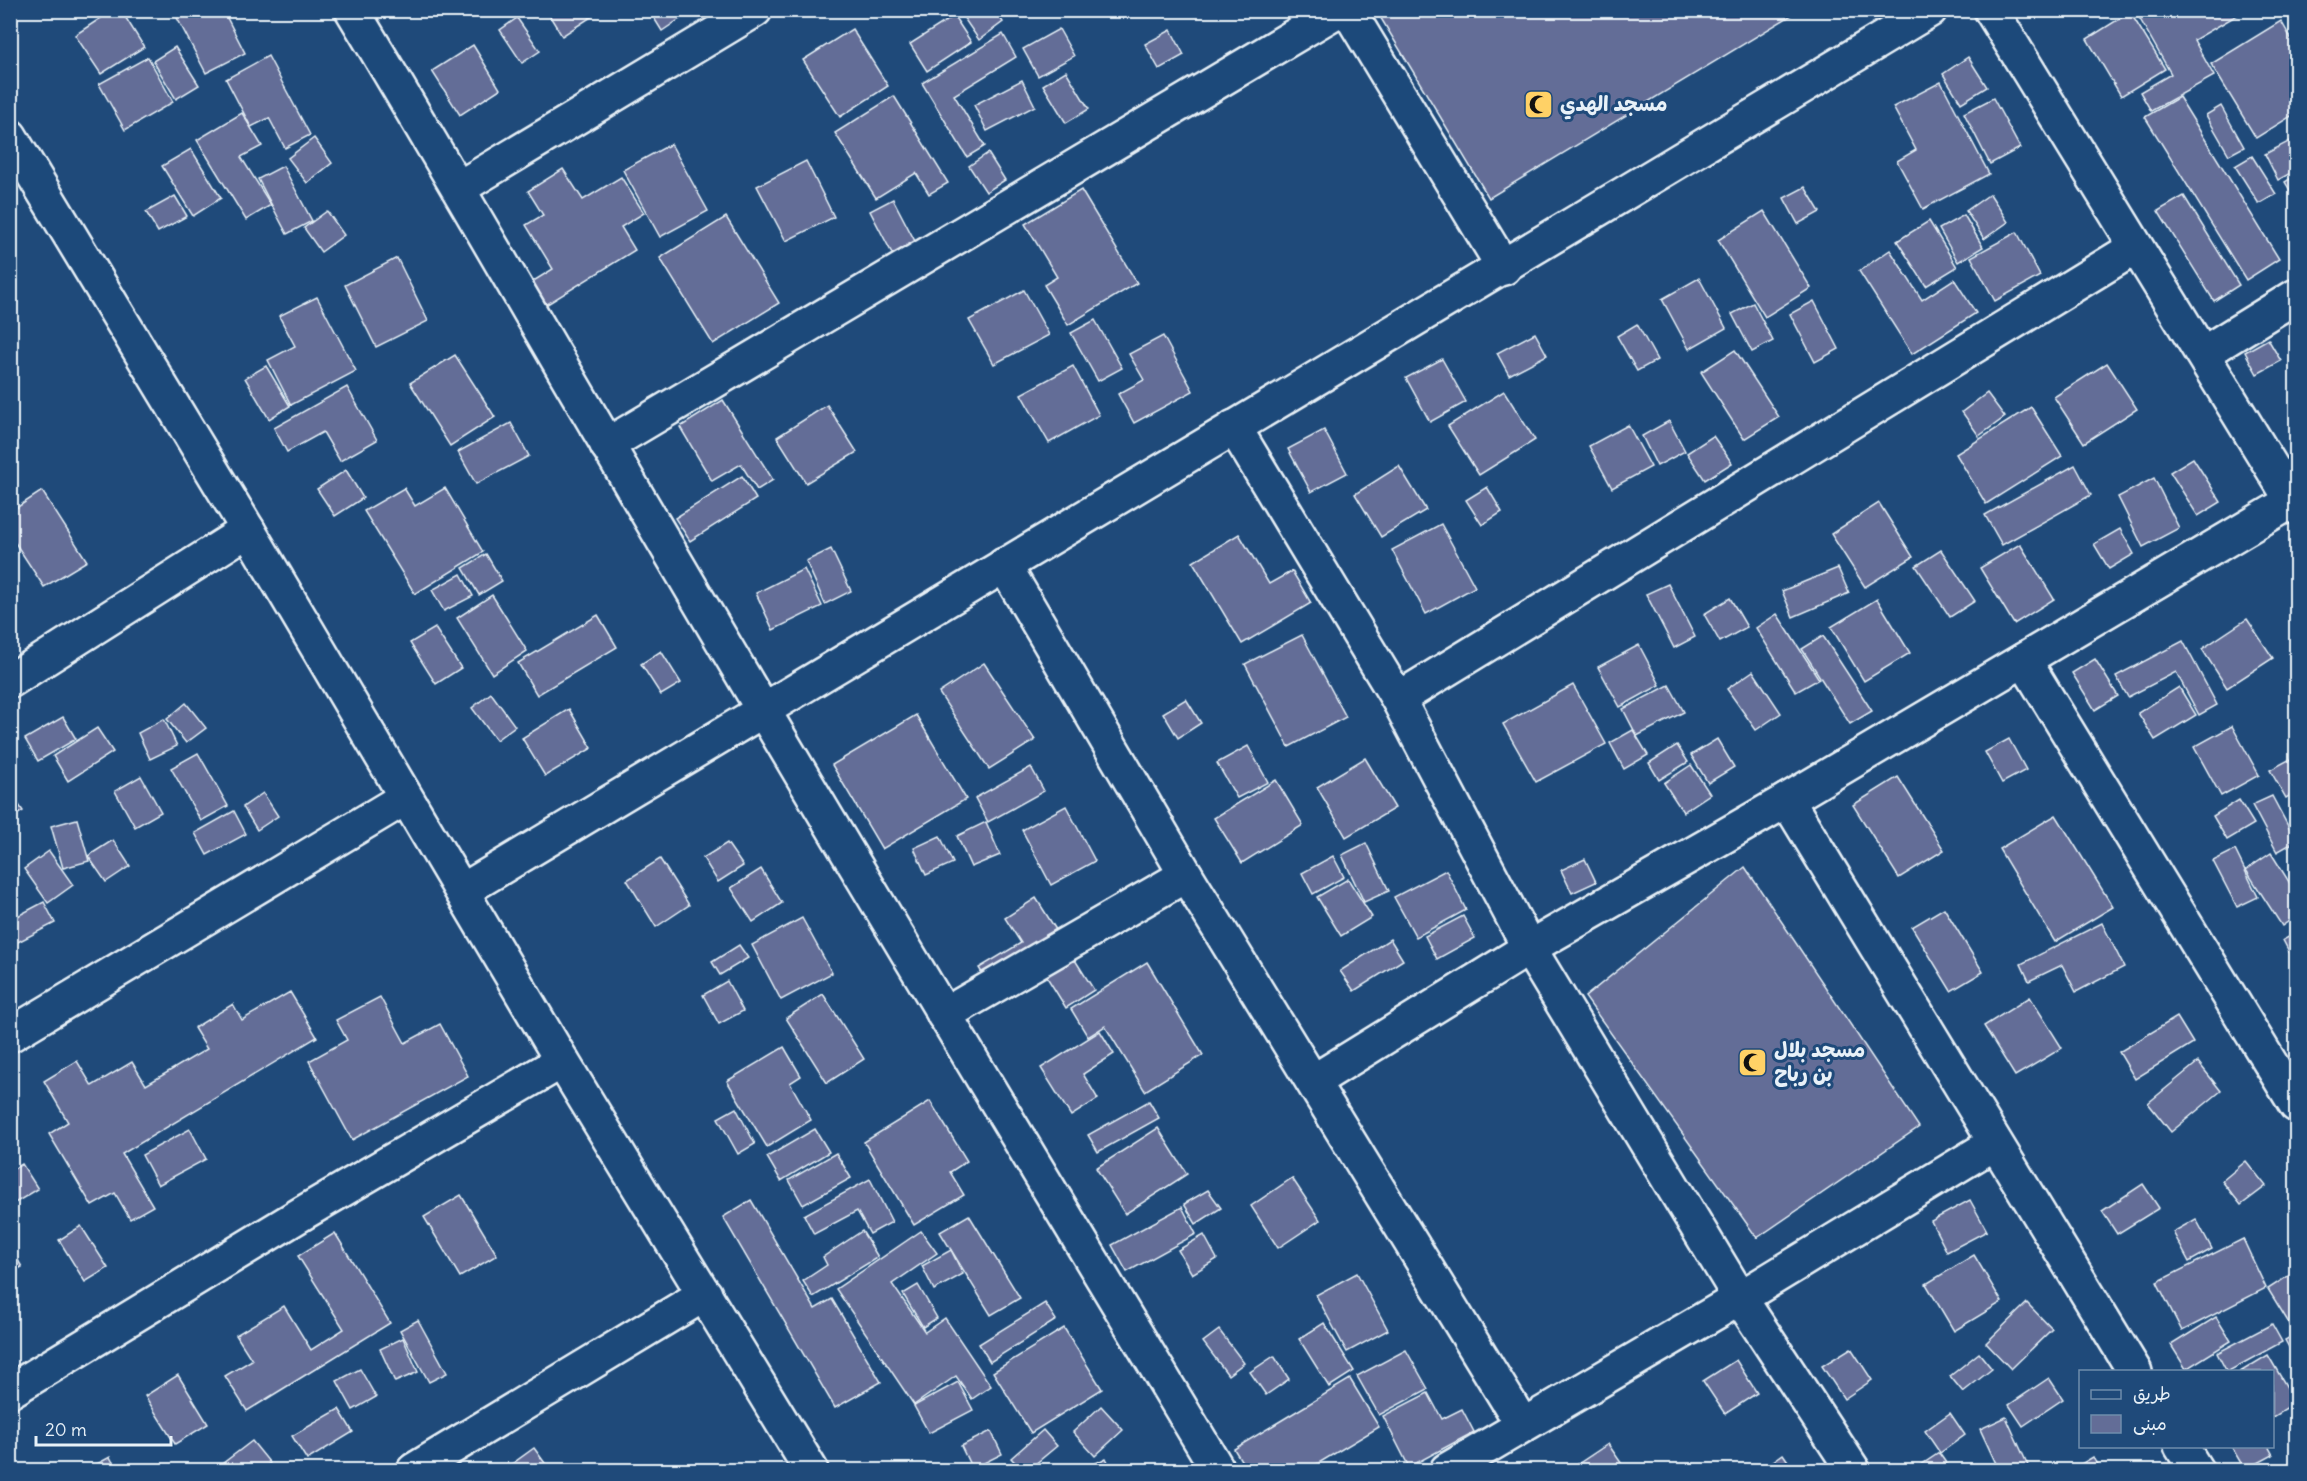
<svg xmlns="http://www.w3.org/2000/svg" width="2307" height="1481" font-family="Delius,'Playpen Sans Arabic',sans-serif">
<style>
.building{fill:#636d97;stroke:#e8f1f8;stroke-width:1.5}
.lines{fill:none;stroke-linecap:round;stroke-linejoin:round}
.minor-casing{stroke:#e8f1f8;stroke-width:38}
.minor{stroke:#1f4a7a;stroke-width:33}
.labels{text-anchor:middle;stroke-width:6;stroke-linejoin:round;paint-order:stroke}
.poi-label{font-size:21px;font-weight:bold;fill:#e8f1f8;stroke:#1f4a7a;text-anchor:start}
</style>
<rect width="100%" height="100%" fill="#1f4a7a"/>
<filter id="ink" filterUnits="userSpaceOnUse"><feTurbulence type="fractalNoise" baseFrequency=".0167" numOctaves="2"/><feDisplacementMap in="SourceGraphic" scale="12" xChannelSelector="R" yChannelSelector="G"/><feConvolveMatrix kernelMatrix="1 2 1 2 8 2 1 2 1" color-interpolation-filters="sRGB"/></filter>
<g filter="url(#ink)">
<g class="building">
<polygon points="113,10 121,10 144,47 101,74 75,35"/>
<polygon points="177,10 223,10 245,53 206,73 174,12"/>
<polygon points="546,10 602,10 562,36"/>
<polygon points="649,10 693,10 662,31"/>
<polygon points="995,10 1003,22 979,40 959,11"/>
<polygon points="1376,10 1800,10 1489,198"/>
<polygon points="2138,10 2246,10 2194,40 2214,76 2151,111 2140,92 2171,74 2136,12"/>
<polygon points="2130,12 2165,69 2121,96 2087,39"/>
<polygon points="954,16 971,42 927,71 910,44"/>
<polygon points="517,18 540,51 522,63 500,30"/>
<polygon points="2281,21 2296,47 2296,113 2256,138 2211,64"/>
<polygon points="852,29 888,86 840,117 803,60"/>
<polygon points="1059,29 1074,56 1038,76 1023,49"/>
<polygon points="1171,30 1184,55 1159,69 1145,44"/>
<polygon points="1003,34 1016,57 954,95 985,146 967,157 922,83"/>
<polygon points="473,45 500,89 460,115 432,71"/>
<polygon points="175,47 199,85 176,99 153,61"/>
<polygon points="268,56 310,135 285,148 269,118 251,127 226,79"/>
<polygon points="148,57 173,102 125,130 99,84"/>
<polygon points="1968,57 1987,87 1961,103 1943,74"/>
<polygon points="1066,71 1089,109 1066,123 1043,85"/>
<polygon points="1022,80 1035,106 987,131 974,105"/>
<polygon points="1941,82 1989,174 1923,209 1897,161 1916,150 1893,107"/>
<polygon points="894,96 948,183 929,194 916,173 876,198 835,133"/>
<polygon points="2179,97 2279,259 2246,280 2145,117"/>
<polygon points="1993,98 2020,148 1990,164 1964,113"/>
<polygon points="2221,106 2244,147 2229,155 2206,115"/>
<polygon points="242,113 262,146 241,157 271,205 246,220 197,140"/>
<polygon points="314,138 332,163 307,183 288,158"/>
<polygon points="2296,138 2296,170 2278,180 2265,154"/>
<polygon points="671,144 708,211 660,237 623,170"/>
<polygon points="191,149 221,198 193,216 162,166"/>
<polygon points="988,153 1005,180 986,192 969,166"/>
<polygon points="2252,156 2276,194 2259,204 2235,166"/>
<polygon points="806,161 834,217 786,241 757,186"/>
<polygon points="283,166 312,221 287,234 258,179"/>
<polygon points="563,169 583,200 621,177 644,213 621,227 635,250 541,308 527,285 553,269 526,225 543,215 528,191"/>
<polygon points="2296,175 2296,200 2285,182"/>
<polygon points="1805,187 1820,212 1798,224 1784,198"/>
<polygon points="1081,190 1137,283 1068,325 1044,285 1057,277 1025,224"/>
<polygon points="1990,194 2008,222 1984,239 1966,211"/>
<polygon points="175,196 187,216 158,232 146,212"/>
<polygon points="2184,196 2239,285 2214,301 2158,211"/>
<polygon points="893,199 918,247 895,259 870,211"/>
<polygon points="327,211 344,235 321,252 304,228"/>
<polygon points="1764,211 1811,288 1765,317 1718,240"/>
<polygon points="1964,215 1983,247 1958,262 1939,229"/>
<polygon points="726,217 779,303 713,344 660,258"/>
<polygon points="1929,221 1957,267 1926,286 1897,241"/>
<polygon points="2017,232 2040,276 1995,301 1971,257"/>
<polygon points="1890,250 1922,300 1954,279 1976,313 1912,354 1859,271"/>
<polygon points="397,258 428,321 376,347 345,285"/>
<polygon points="1699,278 1726,328 1689,349 1662,299"/>
<polygon points="1024,290 1049,335 994,364 969,320"/>
<polygon points="317,297 356,371 291,405 268,360 295,346 279,316"/>
<polygon points="1814,301 1839,349 1815,362 1790,314"/>
<polygon points="1753,303 1773,341 1752,352 1732,314"/>
<polygon points="1095,320 1122,368 1098,381 1071,333"/>
<polygon points="1637,324 1657,360 1637,371 1617,336"/>
<polygon points="1535,333 1547,355 1509,375 1497,353"/>
<polygon points="1163,336 1193,391 1134,423 1118,394 1144,380 1129,354"/>
<polygon points="2268,339 2281,361 2257,374 2245,352"/>
<polygon points="1735,350 1779,417 1744,439 1701,372"/>
<polygon points="455,355 495,417 450,446 410,383"/>
<polygon points="1442,359 1466,402 1430,422 1406,378"/>
<polygon points="2107,363 2137,409 2084,443 2054,397"/>
<polygon points="266,366 290,406 269,419 245,378"/>
<polygon points="1073,366 1099,415 1049,443 1021,394"/>
<polygon points="347,387 377,440 340,461 323,432 287,452 274,428"/>
<polygon points="1504,391 1535,440 1479,475 1448,426"/>
<polygon points="1987,393 2005,417 1979,436 1962,412"/>
<polygon points="723,400 773,480 757,490 741,464 712,481 680,427"/>
<polygon points="827,405 857,452 806,483 777,437"/>
<polygon points="2031,407 2062,456 1986,504 1956,454"/>
<polygon points="1669,421 1685,451 1657,466 1642,436"/>
<polygon points="511,423 529,456 476,484 458,452"/>
<polygon points="1628,425 1651,467 1612,488 1589,446"/>
<polygon points="1324,430 1347,473 1311,492 1288,449"/>
<polygon points="1713,436 1732,463 1705,480 1687,453"/>
<polygon points="2193,458 2221,502 2198,516 2170,472"/>
<polygon points="2075,465 2091,495 2002,545 1985,515"/>
<polygon points="1399,466 1426,510 1381,537 1355,494"/>
<polygon points="346,470 363,498 335,516 317,489"/>
<polygon points="742,476 756,499 690,541 675,518"/>
<polygon points="2154,478 2179,528 2143,547 2118,497"/>
<polygon points="1487,487 1502,512 1482,525 1466,500"/>
<polygon points="404,488 415,506 445,488 483,552 415,594 364,511"/>
<polygon points="42,491 87,561 44,587 10,535 10,512"/>
<polygon points="1879,503 1913,557 1865,587 1831,534"/>
<polygon points="1441,524 1475,587 1426,614 1392,550"/>
<polygon points="2120,529 2134,554 2109,569 2094,544"/>
<polygon points="1239,534 1269,584 1292,571 1311,603 1242,644 1193,562"/>
<polygon points="2020,544 2054,599 2014,624 1980,568"/>
<polygon points="831,549 851,591 825,604 806,561"/>
<polygon points="1941,550 1975,601 1950,617 1916,566"/>
<polygon points="486,554 502,581 479,595 463,568"/>
<polygon points="1838,568 1849,593 1793,617 1782,591"/>
<polygon points="804,569 822,606 773,630 756,593"/>
<polygon points="461,574 473,596 444,611 432,590"/>
<polygon points="1668,584 1695,637 1674,648 1646,594"/>
<polygon points="492,595 527,651 492,674 457,618"/>
<polygon points="1730,598 1747,627 1720,642 1704,614"/>
<polygon points="1877,599 1910,653 1864,681 1831,627"/>
<polygon points="1777,614 1819,679 1796,692 1756,628"/>
<polygon points="598,615 617,647 537,695 518,663"/>
<polygon points="2247,619 2273,658 2227,688 2202,649"/>
<polygon points="435,628 461,668 436,684 410,643"/>
<polygon points="1302,635 1346,717 1289,747 1245,664"/>
<polygon points="1823,636 1872,711 1850,724 1802,649"/>
<polygon points="2183,641 2217,705 2199,715 2176,672 2128,697 2116,676"/>
<polygon points="1639,645 1660,685 1620,707 1598,667"/>
<polygon points="661,651 681,683 661,695 641,664"/>
<polygon points="2095,659 2118,696 2095,710 2072,673"/>
<polygon points="984,663 1035,740 989,769 939,693"/>
<polygon points="1753,671 1781,713 1756,730 1727,689"/>
<polygon points="1573,685 1606,744 1536,782 1503,724"/>
<polygon points="1669,685 1684,712 1637,736 1623,709"/>
<polygon points="2179,687 2196,715 2155,740 2138,713"/>
<polygon points="491,693 515,726 496,740 472,708"/>
<polygon points="1186,699 1201,723 1178,738 1163,713"/>
<polygon points="186,703 206,728 186,743 167,719"/>
<polygon points="569,709 592,748 545,776 522,738"/>
<polygon points="916,715 966,799 882,849 832,765"/>
<polygon points="63,717 76,739 38,761 25,739"/>
<polygon points="164,719 177,746 150,759 138,733"/>
<polygon points="2232,726 2259,775 2221,796 2194,747"/>
<polygon points="97,728 113,752 68,781 53,756"/>
<polygon points="1633,730 1648,755 1624,769 1610,743"/>
<polygon points="1717,739 1734,767 1708,783 1691,755"/>
<polygon points="2009,739 2026,770 2002,783 1985,752"/>
<polygon points="1677,745 1688,762 1659,780 1649,763"/>
<polygon points="1248,746 1268,782 1237,798 1217,763"/>
<polygon points="198,753 228,806 201,821 171,768"/>
<polygon points="2296,756 2296,792 2286,798 2270,770"/>
<polygon points="1365,758 1395,808 1346,837 1317,787"/>
<polygon points="1691,765 1710,794 1683,812 1664,783"/>
<polygon points="1031,767 1044,791 988,822 975,798"/>
<polygon points="141,776 161,812 135,827 115,791"/>
<polygon points="1898,777 1944,850 1899,878 1853,805"/>
<polygon points="1276,780 1303,825 1242,863 1214,818"/>
<polygon points="10,792 23,811 10,819"/>
<polygon points="263,793 278,816 257,830 243,807"/>
<polygon points="2272,796 2296,841 2277,852 2252,805"/>
<polygon points="2239,800 2254,824 2227,840 2213,816"/>
<polygon points="1066,806 1095,861 1051,885 1022,830"/>
<polygon points="234,811 246,834 207,855 195,833"/>
<polygon points="2056,815 2113,907 2055,942 1999,849"/>
<polygon points="77,819 89,861 63,868 51,826"/>
<polygon points="986,822 1000,855 971,867 957,836"/>
<polygon points="940,836 953,863 926,875 914,848"/>
<polygon points="113,840 130,866 106,882 88,856"/>
<polygon points="727,843 743,866 718,882 703,858"/>
<polygon points="1366,843 1389,891 1364,902 1342,855"/>
<polygon points="2235,850 2258,897 2237,907 2213,861"/>
<polygon points="49,851 73,885 48,903 24,869"/>
<polygon points="2271,853 2296,893 2296,916 2282,926 2246,870"/>
<polygon points="1333,856 1344,877 1313,894 1302,873"/>
<polygon points="660,859 689,905 656,927 627,880"/>
<polygon points="1585,859 1596,882 1572,893 1561,870"/>
<polygon points="1745,867 1919,1127 1757,1238 1585,997"/>
<polygon points="761,869 782,903 753,922 731,888"/>
<polygon points="1446,870 1466,910 1416,937 1394,897"/>
<polygon points="1348,879 1372,917 1341,936 1317,897"/>
<polygon points="1036,898 1094,990 1066,1008 1037,961 992,989 979,968 1021,943 1005,918"/>
<polygon points="44,902 55,923 10,946 10,920"/>
<polygon points="1944,908 1983,972 1951,991 1912,927"/>
<polygon points="1463,916 1475,938 1437,959 1425,936"/>
<polygon points="802,918 832,973 781,1000 752,945"/>
<polygon points="2102,923 2124,967 2076,992 2062,965 2029,981 2021,964"/>
<polygon points="2296,933 2296,965 2283,940"/>
<polygon points="1390,939 1403,960 1354,991 1340,971"/>
<polygon points="739,945 748,958 720,975 712,962"/>
<polygon points="1147,962 1203,1055 1145,1091 1105,1026 1088,1037 1071,1009"/>
<polygon points="727,981 743,1011 719,1024 703,995"/>
<polygon points="290,992 317,1037 122,1154 153,1206 130,1219 115,1193 92,1206 49,1134 68,1122 44,1081 77,1061 92,1086 132,1062 146,1085 207,1049 194,1028 233,1004 242,1020"/>
<polygon points="823,994 864,1059 827,1083 786,1018"/>
<polygon points="380,997 405,1043 440,1024 468,1076 352,1140 309,1061 347,1040 336,1020"/>
<polygon points="2030,997 2062,1048 2015,1076 1984,1026"/>
<polygon points="2177,1017 2193,1043 2135,1079 2119,1052"/>
<polygon points="1100,1031 1114,1054 1083,1074 1098,1099 1071,1116 1041,1068"/>
<polygon points="784,1047 801,1076 790,1083 811,1120 767,1147 727,1081"/>
<polygon points="2198,1062 2221,1091 2171,1132 2148,1103"/>
<polygon points="930,1101 967,1161 950,1172 964,1195 914,1225 864,1142"/>
<polygon points="1149,1101 1159,1118 1098,1152 1088,1135"/>
<polygon points="736,1108 755,1144 738,1154 718,1118"/>
<polygon points="1158,1128 1187,1174 1125,1214 1096,1168"/>
<polygon points="190,1129 206,1159 158,1185 142,1155"/>
<polygon points="815,1129 829,1152 781,1181 767,1157"/>
<polygon points="836,1153 851,1178 803,1205 789,1180"/>
<polygon points="2246,1161 2266,1186 2241,1205 2222,1181"/>
<polygon points="22,1164 38,1189 10,1206 10,1171"/>
<polygon points="1292,1178 1320,1220 1278,1248 1251,1206"/>
<polygon points="870,1179 892,1222 870,1234 857,1211 814,1234 804,1215"/>
<polygon points="2143,1184 2159,1208 2117,1234 2102,1211"/>
<polygon points="1208,1190 1221,1208 1196,1224 1184,1204"/>
<polygon points="461,1195 497,1255 460,1277 424,1217"/>
<polygon points="751,1200 815,1309 832,1299 881,1382 835,1408 723,1217"/>
<polygon points="1970,1200 1987,1231 1947,1252 1931,1221"/>
<polygon points="1182,1207 1196,1234 1127,1272 1112,1245"/>
<polygon points="969,1215 1020,1298 991,1315 940,1232"/>
<polygon points="2196,1219 2212,1249 2189,1262 2173,1232"/>
<polygon points="81,1226 108,1268 85,1282 59,1240"/>
<polygon points="862,1231 878,1257 813,1297 803,1281 827,1265 823,1257"/>
<polygon points="921,1231 937,1253 892,1284 925,1332 945,1318 991,1386 972,1399 956,1376 914,1405 836,1289"/>
<polygon points="335,1233 390,1323 247,1411 225,1376 252,1360 236,1335 284,1306 311,1350 344,1329 298,1256"/>
<polygon points="1204,1235 1217,1259 1192,1274 1178,1250"/>
<polygon points="2243,1239 2266,1288 2182,1331 2157,1282"/>
<polygon points="10,1247 22,1267 10,1273"/>
<polygon points="951,1250 963,1274 934,1290 922,1266"/>
<polygon points="1974,1255 2002,1302 1954,1331 1926,1284"/>
<polygon points="2296,1271 2296,1326 2292,1328 2268,1289"/>
<polygon points="1357,1273 1388,1330 1347,1352 1316,1295"/>
<polygon points="918,1285 937,1318 923,1327 903,1294"/>
<polygon points="1045,1303 1056,1320 990,1362 979,1344"/>
<polygon points="2027,1303 2052,1329 2011,1369 1986,1343"/>
<polygon points="2216,1317 2231,1341 2186,1369 2171,1345"/>
<polygon points="418,1320 447,1373 429,1382 400,1330"/>
<polygon points="1324,1323 1354,1371 1329,1387 1299,1339"/>
<polygon points="2272,1324 2282,1342 2227,1372 2217,1353"/>
<polygon points="1064,1328 1102,1389 1031,1433 993,1372"/>
<polygon points="1219,1330 1244,1363 1228,1375 1203,1342"/>
<polygon points="2296,1334 2296,1360 2285,1340"/>
<polygon points="403,1338 418,1372 395,1382 380,1349"/>
<polygon points="1851,1348 1872,1380 1844,1399 1822,1366"/>
<polygon points="1406,1350 1428,1389 1379,1415 1357,1376"/>
<polygon points="1979,1353 1992,1369 1963,1392 1950,1376"/>
<polygon points="2268,1355 2296,1403 2272,1418 2272,1372 2240,1372"/>
<polygon points="1274,1356 1289,1379 1266,1395 1250,1372"/>
<polygon points="1736,1360 1757,1393 1725,1414 1703,1381"/>
<polygon points="360,1369 376,1397 353,1410 337,1381"/>
<polygon points="178,1375 208,1424 175,1444 145,1396"/>
<polygon points="2049,1378 2063,1399 2023,1426 2009,1405"/>
<polygon points="1350,1379 1379,1427 1307,1470 1247,1470 1234,1449"/>
<polygon points="958,1382 973,1410 929,1433 914,1406"/>
<polygon points="1428,1393 1442,1419 1462,1409 1474,1432 1409,1467 1383,1416"/>
<polygon points="1101,1406 1123,1430 1095,1456 1073,1432"/>
<polygon points="339,1409 353,1432 307,1460 292,1436"/>
<polygon points="1950,1413 1965,1435 1940,1453 1925,1431"/>
<polygon points="2006,1417 2030,1470 1999,1470 1980,1429"/>
<polygon points="1043,1430 1057,1446 1028,1470 1022,1470 1011,1458"/>
<polygon points="991,1431 1002,1454 972,1469 961,1446"/>
<polygon points="252,1441 270,1463 260,1470 214,1470"/>
<polygon points="1608,1444 1626,1470 1569,1470"/>
<polygon points="2231,1446 2268,1446 2273,1455 2245,1470"/>
<polygon points="534,1448 550,1470 517,1470 512,1464"/>
<polygon points="1939,1453 1951,1470 1920,1470 1918,1467"/>
<polygon points="1783,1454 1794,1470 1761,1470"/>
<polygon points="110,1457 117,1470 86,1470"/>
<polygon points="2093,1457 2102,1470 2071,1470"/>
<polygon points="1106,1458 1112,1470 1082,1470"/>
</g>
<g class="lines">
<defs>
<g id="minor">
<path d="M352 10C439 154 522 299 607 444 807 788 1013 1129 1218 1470"/>
<polyline points="1348,10 1504,268"/>
<polyline points="1991,10 2296,507"/>
<polyline points="10,136 248,530 562,1061 811,1470"/>
<polyline points="459,188 755,10"/>
<polyline points="2204,353 2296,296"/>
<polyline points="1234,427 1398,699 1529,948 1740,1298 1853,1470"/>
<polyline points="607,445 1338,10"/>
<polyline points="1004,565 1186,875 1522,1424"/>
<polyline points="2024,660 2296,1105"/>
<polyline points="10,681 248,530"/>
<polyline points="1398,699 2136,247"/>
<polyline points="1787,800 2135,1372"/>
<polyline points="462,891 1930,10"/>
<polyline points="944,1015 1186,875"/>
<polyline points="10,1035 405,798"/>
<polyline points="1314,1081 1529,948 1787,800 2292,501"/>
<polyline points="10,1391 303,1213 562,1061"/>
<polyline points="2181,1446 2196,1470"/>
<polyline points="414,1470 705,1294"/>
<polyline points="1447,1470 1740,1298 1995,1143"/>
</g>
</defs>
<use href="#minor" class="minor-casing"/>
<use href="#minor" class="minor"/>
</g>
</g>
<defs>
<symbol id="mosque-square" viewBox="-11 -11 22 22"><rect x="-9" y="-9" width="18" height="18" rx="4" fill="#ffd166" stroke="#1f4a7a"/><path d="M3.5-4.9A6 6 0 1 0 3.5 4.9A5 5 0 1 1 3.5-4.9Z" fill="#111"/></symbol>
</defs>
<g fill-rule="evenodd">
<use href="#mosque-square" x="1522" y="88" width="33" height="33"/>
<use href="#mosque-square" x="1736" y="1046" width="33" height="33"/>
</g>
<g class="labels">
<g class="poi-label">
<text x="1560" y="111">مسجد الهدي</text>
<text x="1774" y="1057">مسجد بلال<tspan x="1774" dy="24">بن رباح</tspan></text>
</g>
</g>
<rect width="2307" height="1481" fill="none" stroke="#1f4a7a" stroke-width="36"/>
<rect x="18" y="18" width="2271" height="1445" fill="none" stroke="#e8f1f8" stroke-width="2" filter="url(#ink)"/>
<rect x="2079" y="1370" width="195" height="78" fill="#1f4a7a" stroke="#6f8dac" stroke-width="1.5"/>
<rect x="2091" y="1390" width="30" height="9" fill="#1f4a7a" stroke="#6f8dac" stroke-width="1.5"/>
<text x="2133" y="1400" font-size="18" fill="#e8f1f8">طريق</text>
<rect x="2091" y="1415" width="30" height="18" fill="#636d97" stroke="#6f8dac" stroke-width="1.5"/>
<text x="2133" y="1430" font-size="18" fill="#e8f1f8">مبنى</text>
<path d="M36 1436v9h135v-9" fill="none" stroke="#e8f1f8" stroke-width="3"/>
<text x="45" y="1436" font-size="18" fill="#e8f1f8" stroke="#1f4a7a" stroke-width="4.5" paint-order="stroke">20 m</text>
</svg>
